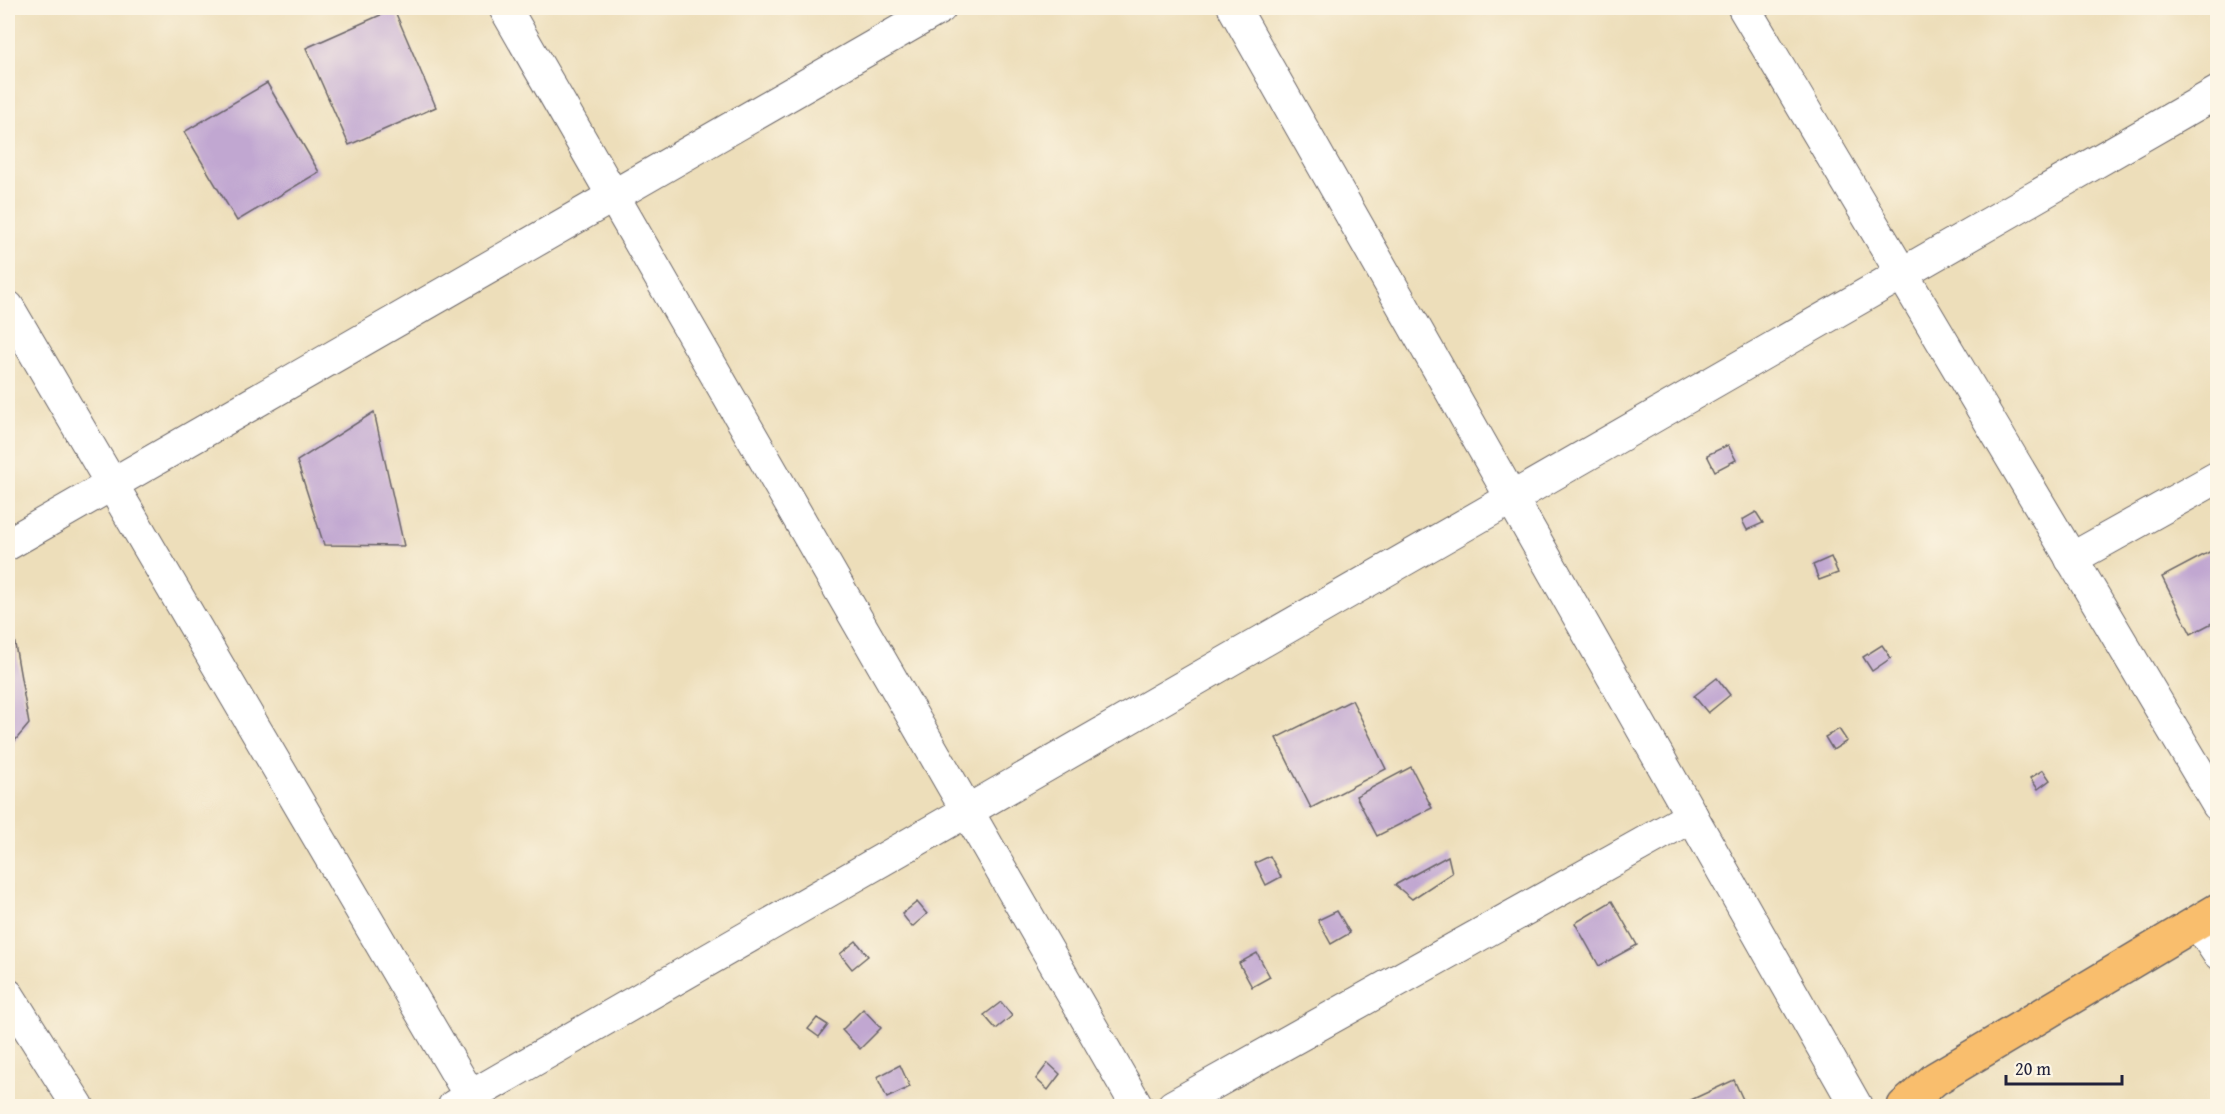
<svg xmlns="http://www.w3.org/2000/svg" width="2225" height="1114" font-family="'Gentium Book Plus',serif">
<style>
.building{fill:#c1a7d1}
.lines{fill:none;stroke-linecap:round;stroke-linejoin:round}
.street-casing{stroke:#696467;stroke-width:34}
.primary-casing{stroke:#696467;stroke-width:36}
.street{stroke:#fff;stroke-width:32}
.primary{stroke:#f9be6d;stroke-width:33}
</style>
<rect width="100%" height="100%" fill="#fcf5e5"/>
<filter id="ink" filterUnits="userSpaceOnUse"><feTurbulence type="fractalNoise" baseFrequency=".0167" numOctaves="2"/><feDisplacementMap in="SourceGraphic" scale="12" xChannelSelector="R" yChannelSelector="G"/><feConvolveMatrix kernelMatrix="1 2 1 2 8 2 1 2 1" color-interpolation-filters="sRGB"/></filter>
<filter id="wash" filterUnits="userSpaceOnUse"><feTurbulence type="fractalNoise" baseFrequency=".008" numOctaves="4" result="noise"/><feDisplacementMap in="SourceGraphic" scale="24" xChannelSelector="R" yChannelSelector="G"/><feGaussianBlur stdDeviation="1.35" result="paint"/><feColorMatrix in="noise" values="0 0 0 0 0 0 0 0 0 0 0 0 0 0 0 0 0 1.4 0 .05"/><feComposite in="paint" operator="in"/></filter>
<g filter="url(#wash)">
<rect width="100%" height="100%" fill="#eddeba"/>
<g id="blocks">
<g class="building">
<polygon points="394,9 436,107 349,145 306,48"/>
<polygon points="267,83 319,172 237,221 184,132"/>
<polygon points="374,412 404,546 324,545 297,461"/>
<polygon points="1728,445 1736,460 1715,471 1707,455"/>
<polygon points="1756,512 1763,523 1747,530 1742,520"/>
<polygon points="2215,549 2218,554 2218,620 2191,634 2162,577"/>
<polygon points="1831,557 1838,573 1819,580 1813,565"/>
<polygon points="13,633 29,724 8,749 8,636"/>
<polygon points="1882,645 1891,658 1872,671 1863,657"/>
<polygon points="1717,678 1730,695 1708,713 1694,696"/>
<polygon points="1352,700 1386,769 1311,808 1276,738"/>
<polygon points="1839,729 1847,741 1833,750 1825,737"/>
<polygon points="1411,767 1432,808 1377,836 1356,796"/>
<polygon points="2043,770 2050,780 2038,789 2030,778"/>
<polygon points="1270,856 1281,877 1266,885 1255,863"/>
<polygon points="1448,856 1452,873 1412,899 1395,885"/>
<polygon points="1612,901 1637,945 1599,966 1575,923"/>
<polygon points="917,902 927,914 912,927 902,914"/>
<polygon points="1337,911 1350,933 1331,944 1318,920"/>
<polygon points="856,941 868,956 852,969 840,954"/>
<polygon points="1257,953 1270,977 1252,987 1239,963"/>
<polygon points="1001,1002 1012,1016 996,1029 984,1015"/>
<polygon points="863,1009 881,1028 860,1049 842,1030"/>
<polygon points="817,1018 828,1025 819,1037 808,1029"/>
<polygon points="1048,1063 1060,1074 1048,1090 1036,1079"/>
<polygon points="900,1065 910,1087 887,1098 877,1077"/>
<polygon points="1734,1080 1746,1106 1678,1106"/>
</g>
</g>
</g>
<g filter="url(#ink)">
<use href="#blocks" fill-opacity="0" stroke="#696467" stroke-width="1.5"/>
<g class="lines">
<defs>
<g id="street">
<polyline points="505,8 1137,1106"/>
<polyline points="1234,8 1856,1106"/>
<polyline points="1744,8 2218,805"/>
<polyline points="8,307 476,1106"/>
<polyline points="8,544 940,8"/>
<polyline points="2071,559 2218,477"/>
<polyline points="2197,922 2218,953"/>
<polyline points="8,995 78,1106"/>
<polyline points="454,1106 2218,92"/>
<polyline points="1173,1106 1692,816"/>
</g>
<polyline id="primary" points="1904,1106 1935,1079 2218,910"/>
</defs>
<use href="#street" class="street-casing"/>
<use href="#primary" class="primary-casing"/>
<use href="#street" class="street"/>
<use href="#primary" class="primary"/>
</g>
</g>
<rect width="2225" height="1114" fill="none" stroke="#fcf5e5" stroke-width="30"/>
<path d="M2006 1075v9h116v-9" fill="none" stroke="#22223b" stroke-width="3"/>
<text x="2015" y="1075" font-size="18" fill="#22223b" stroke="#fcf5e5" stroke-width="4.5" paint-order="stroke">20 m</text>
</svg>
